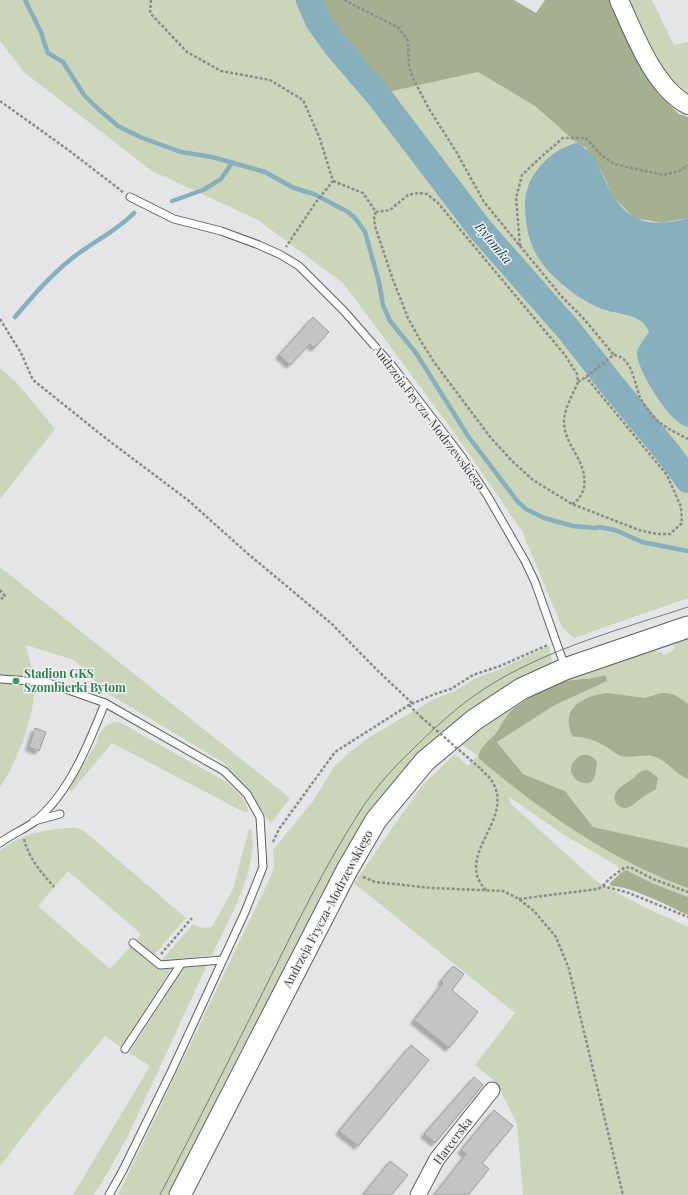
<svg xmlns="http://www.w3.org/2000/svg" width="688" height="1195" font-family="'Playfair Display',serif">
<style>
.green{fill:#cbd5b9}
.forest{fill:#a5b090}
.water{fill:#88afbd}
.lines{fill:none;stroke-linecap:round;stroke-linejoin:round}
.stream{stroke:#88afbd;stroke-width:4.5}
.river{stroke:#88afbd;stroke-width:26}
.building{fill:#c4c4c6;stroke:#9e9ea0;filter:url(#shadow)}
.service-casing{stroke:#5f5f60;stroke-width:9}
.minor-casing{stroke:#5f5f60;stroke-width:17}
.tertiary-casing{stroke:#5f5f60;stroke-width:20}
.secondary-casing{stroke:#5f5f60;stroke-width:23}
.path{stroke:#8c8c8d;stroke-width:2.5;stroke-dasharray:3 2;stroke-linecap:butt}
.service{stroke:#fff;stroke-width:7}
.minor{stroke:#fff;stroke-width:15}
.tertiary{stroke:#fff;stroke-width:18}
.secondary{stroke:#fff;stroke-width:21}
.tram{stroke:#7c7c7c;stroke-width:1}
.path-bridge{stroke:#8c8c8d;stroke-width:2.5;stroke-dasharray:3 2;stroke-linecap:butt}
.leisure-dot{fill:#2e9e5b;stroke:#f2f2f4;stroke-width:1.5}
.labels{text-anchor:middle;stroke-width:3;stroke-linejoin:round;paint-order:stroke}
.street-label{font-size:12px;fill:#3d3d3d;stroke:#f2f2f4}
.leisure-label{font-size:12px;font-weight:bold;fill:#27864d;stroke:#f2f2f4;text-anchor:start}
.water-label{font-size:13px;font-style:italic;fill:#0d4556;stroke:#f2f2f4}
</style>
<defs>
<filter id="shadow"><feDropShadow dx="-3.5" dy="3.5" stdDeviation="1" flood-color="#0004"/></filter>
</defs>
<rect width="100%" height="100%" fill="#e5e5e7"/>
<g class="green">
<polygon points="0,0 319,0 339,31 388,92 478,72 535,106 577,143 567,145 537,169 530,180 526,189 541,261 564,287 585,301 604,310 629,315 639,320 647,326 649,332 646,337 677,421 688,427 688,598 574,638 562,627 522,531 456,435 343,283 258,220 152,171 25,73 0,41"/>
<polygon points="628,0 652,0 674,45 688,42 688,92 671,79 653,56"/>
<polygon points="0,368 16,382 55,429 0,499"/>
<path d="M0 567 290 798 271 823 224 763 107 693 74 660 26 645C27 653 31 661 32 670 33 676 33 684 34 691 34 718 15 766 0 787Z"/>
<polygon points="688,637 688,849 593,827 565,791 523,774 497,741 555,705 607,680 606,675 591,679 561,682 648,650 662,652 663,655 674,650 674,646 676,642"/>
<polygon points="549,646 552,661 550,665 411,766 171,1195 118,1195 271,876 274,865 273,850 314,800 333,768 351,751 370,737 432,700 455,691 474,679 500,669"/>
<path d="M519 704C509 712 504 722 497 731 490 739 480 746 478 756L460 743 500 715Z"/>
<path d="M114 722H119L223 780C233 787 247 798 248 811L246 813 112 743 71 792 69 789 70 787 96 744 101 731 107 725Z"/>
<polygon points="455,754 468,766 476,757 545,811 582,835 624,859 652,874 688,888 688,897 654,884 629,871 618,869 618,867 614,864 564,835 508,796 511,804 596,881 642,906 688,927 688,1195 523,1195 517,1124 497,1083 475,1065 515,1013 354,883 421,787"/>
<path d="M66 828H77L84 831 186 918 153 956 136 940 141 934 68 871 38 906 110 969 131 946 158 970 172 968 121 1047 105 1036 44 1109 0 1166V851C18 835 43 830 66 828Z"/>
<path d="M249 829H251C260 867 228 921 212 955L161 961 193 924 201 928 212 927 233 889Z"/>
<polygon points="207,965 128,1136 101,1184 93,1195 73,1195 150,1066 129,1053 184,968"/>
</g>
<g class="forest">
<polygon points="319,0 514,0 536,13 545,0 611,0 629,40 659,95 679,114 688,117 688,218 662,223 634,218 614,198 601,171 586,148 577,143 535,106 478,72 388,92 339,31"/>
<path d="M606 675 607 681 555 705 497 742 523 774 565 791 593 827 688 848V888C610 860 541 811 478 758 479 748 488 741 495 734 501 727 504 718 511 711 521 701 552 683 567 681 580 679 593 679 606 675Z"/>
<path d="M607 693 645 698 661 693H667L675 695 688 704V779C674 773 670 764 658 758 646 752 633 759 621 756 615 754 611 749 605 746 596 741 584 736 573 737 559 709 582 696 607 693Z"/>
<path d="M581 755C588 754 593 756 597 762 596 767 596 774 594 778 589 793 554 773 581 755Z"/>
<path d="M647 770 652 773 658 778 656 789C652 792 647 794 643 797 633 805 622 816 614 799 615 789 623 785 631 780 637 776 638 771 647 770Z"/>
<path d="M626 870 654 884 688 897V915C668 906 631 886 611 886L610 883 623 871Z"/>
</g>
<path class="water" d="M577 143C597 154 597 165 607 184 625 222 649 229 688 218V427C684 426 680 424 677 421 664 411 637 370 637 353 638 346 645 338 649 332 642 314 621 315 605 310 580 302 545 274 534 250 530 242 527 230 526 221 524 204 524 189 534 174 544 160 560 146 577 143Z"/>
<g class="lines">
<g class="stream">
<polyline points="25,0 41,32 45,45 48,53 63,62 84,95 96,107 118,126 140,137 181,152 212,157 265,172 294,188 314,194 348,212 356,219 365,232 379,282 383,305 390,321 416,353 468,436 518,502 526,509 544,518 573,526 595,528 599,527 615,530 642,542 688,551"/>
<polyline points="172,201 203,190 221,179 232,163"/>
<path d="M15 317C32 297 49 277 70 260 90 243 116 232 134 213"/>
</g>
<polyline class="river" points="309,0 318,21 336,46 378,95 480,229 568,329 612,385 669,454 688,480"/>
</g>
<g class="building">
<polygon points="313,317 329,332 314,348 310,344 290,365 279,355"/>
<polygon points="35,728 46,732 39,751 29,747"/>
<polygon points="453,966 464,974 452,990 478,1012 449,1048 414,1020 443,983 441,981"/>
<polygon points="411,1045 429,1060 358,1146 339,1131"/>
<polygon points="474,1077 483,1085 435,1143 424,1134"/>
<polygon points="494,1110 513,1126 482,1163 489,1169 468,1195 434,1195 466,1154 461,1150"/>
<polygon points="390,1161 408,1175 391,1195 363,1195"/>
</g>
<g class="lines">
<defs>
<g id="service">
<polyline points="130,197 174,219 221,231 259,245 281,255 299,266 344,311 393,367 462,457 487,495 525,561 535,582 565,667"/>
<polyline points="0,679 46,682 105,703 224,771 247,794 260,817 263,867 245,912 172,1070 123,1170 109,1195"/>
<polyline points="34,821 60,814"/>
<path d="M0 843C10 835 23 830 34 822 69 794 89 743 105 703"/>
<polyline points="133,943 160,965 222,960"/>
<polyline points="125,1049 181,964"/>
</g>
<polyline id="minor" points="418,1195 437,1159 492,1090"/>
<path id="tertiary" d="M619 0C634 33 654 88 688 105"/>
<polyline id="secondary" points="180,1195 347,870 376,820 425,761 474,720 521,689 565,669 688,627"/>
</defs>
<use href="#service" class="service-casing"/>
<use href="#minor" class="minor-casing"/>
<use href="#tertiary" class="tertiary-casing"/>
<use href="#secondary" class="secondary-casing"/>
<g class="path">
<polyline points="151,0 150,13 187,52 221,71 270,80 303,100 320,139 333,181 316,202 286,247"/>
<polyline points="344,0 399,28 408,41 409,66 413,78 429,109 457,153 484,202 562,297 584,319 614,355"/>
<polyline points="0,101 67,149 123,192"/>
<path d="M333 181 363 193 376 212 390 210 408 195 418 193 427 194 438 203 565 355 577 374 578 382 586 377 611 357 614 355C633 358 634 383 640 397 643 403 648 410 652 415 662 427 675 432 688 439"/>
<polyline points="376,212 374,216 375,226 393,280 408,318 420,340 434,362 491,438 512,461 533,480 572,504 639,530 657,534 670,534 682,523 681,507 667,475 586,377"/>
<polyline points="520,246 516,198 522,175 542,156 563,138 586,138 600,154 614,164 663,175 679,171 688,165"/>
<polyline points="0,319 21,353 33,380 108,440 189,501 247,553 332,624 376,669 413,704"/>
<path d="M572 504C579 500 582 495 584 487 588 461 565 447 564 423 564 409 573 394 578 382"/>
<polyline points="0,590 5,596 0,600"/>
<polyline points="409,705 421,717"/>
<path d="M481 769C485 774 491 778 493 783 514 821 453 856 486 890"/>
<path d="M24 839C29 859 41 872 54 887"/>
<polyline points="273,842 279,829 335,752 409,705 435,694 451,689 473,675 500,666 548,645"/>
<polyline points="363,877 375,882 432,888 503,891 519,899 534,911 556,937 569,969 623,1195"/>
<polyline points="603,886 609,879 624,868 630,867 653,879 688,892"/>
<polyline points="519,899 598,889 603,886 629,893 688,917"/>
<polyline points="161,954 192,918"/>
</g>
<use href="#service" class="service"/>
<use href="#minor" class="minor"/>
<use href="#tertiary" class="tertiary"/>
<use href="#secondary" class="secondary"/>
<path class="tram" d="M160 1195C197 1124 233 1052 269 980 298 921 327 862 362 808 376 787 393 768 411 751 435 727 459 705 487 687 547 649 621 629 688 607"/>
<polyline class="path-bridge" points="421,717 481,769"/>
</g>
<circle class="leisure-dot" cx="16" cy="681" r="4"/>
<g class="labels">
<g class="street-label">
<text transform="translate(429 418) rotate(53)" y="4">Andrzeja Frycza-Modrzewskiego</text>
<text transform="translate(328 909) rotate(-62)" y="4">Andrzeja Frycza-Modrzewskiego</text>
<text transform="translate(453 1141) rotate(-53)" y="4">Harcerska</text>
</g>
<g class="leisure-label">
<text x="24" y="678">Stadion GKS<tspan x="24" dy="14">Szombierki Bytom</tspan></text>
</g>
<g class="water-label">
<text transform="translate(494 243) rotate(50)" y="5">Bytomka</text>
</g>
</g>
</svg>
